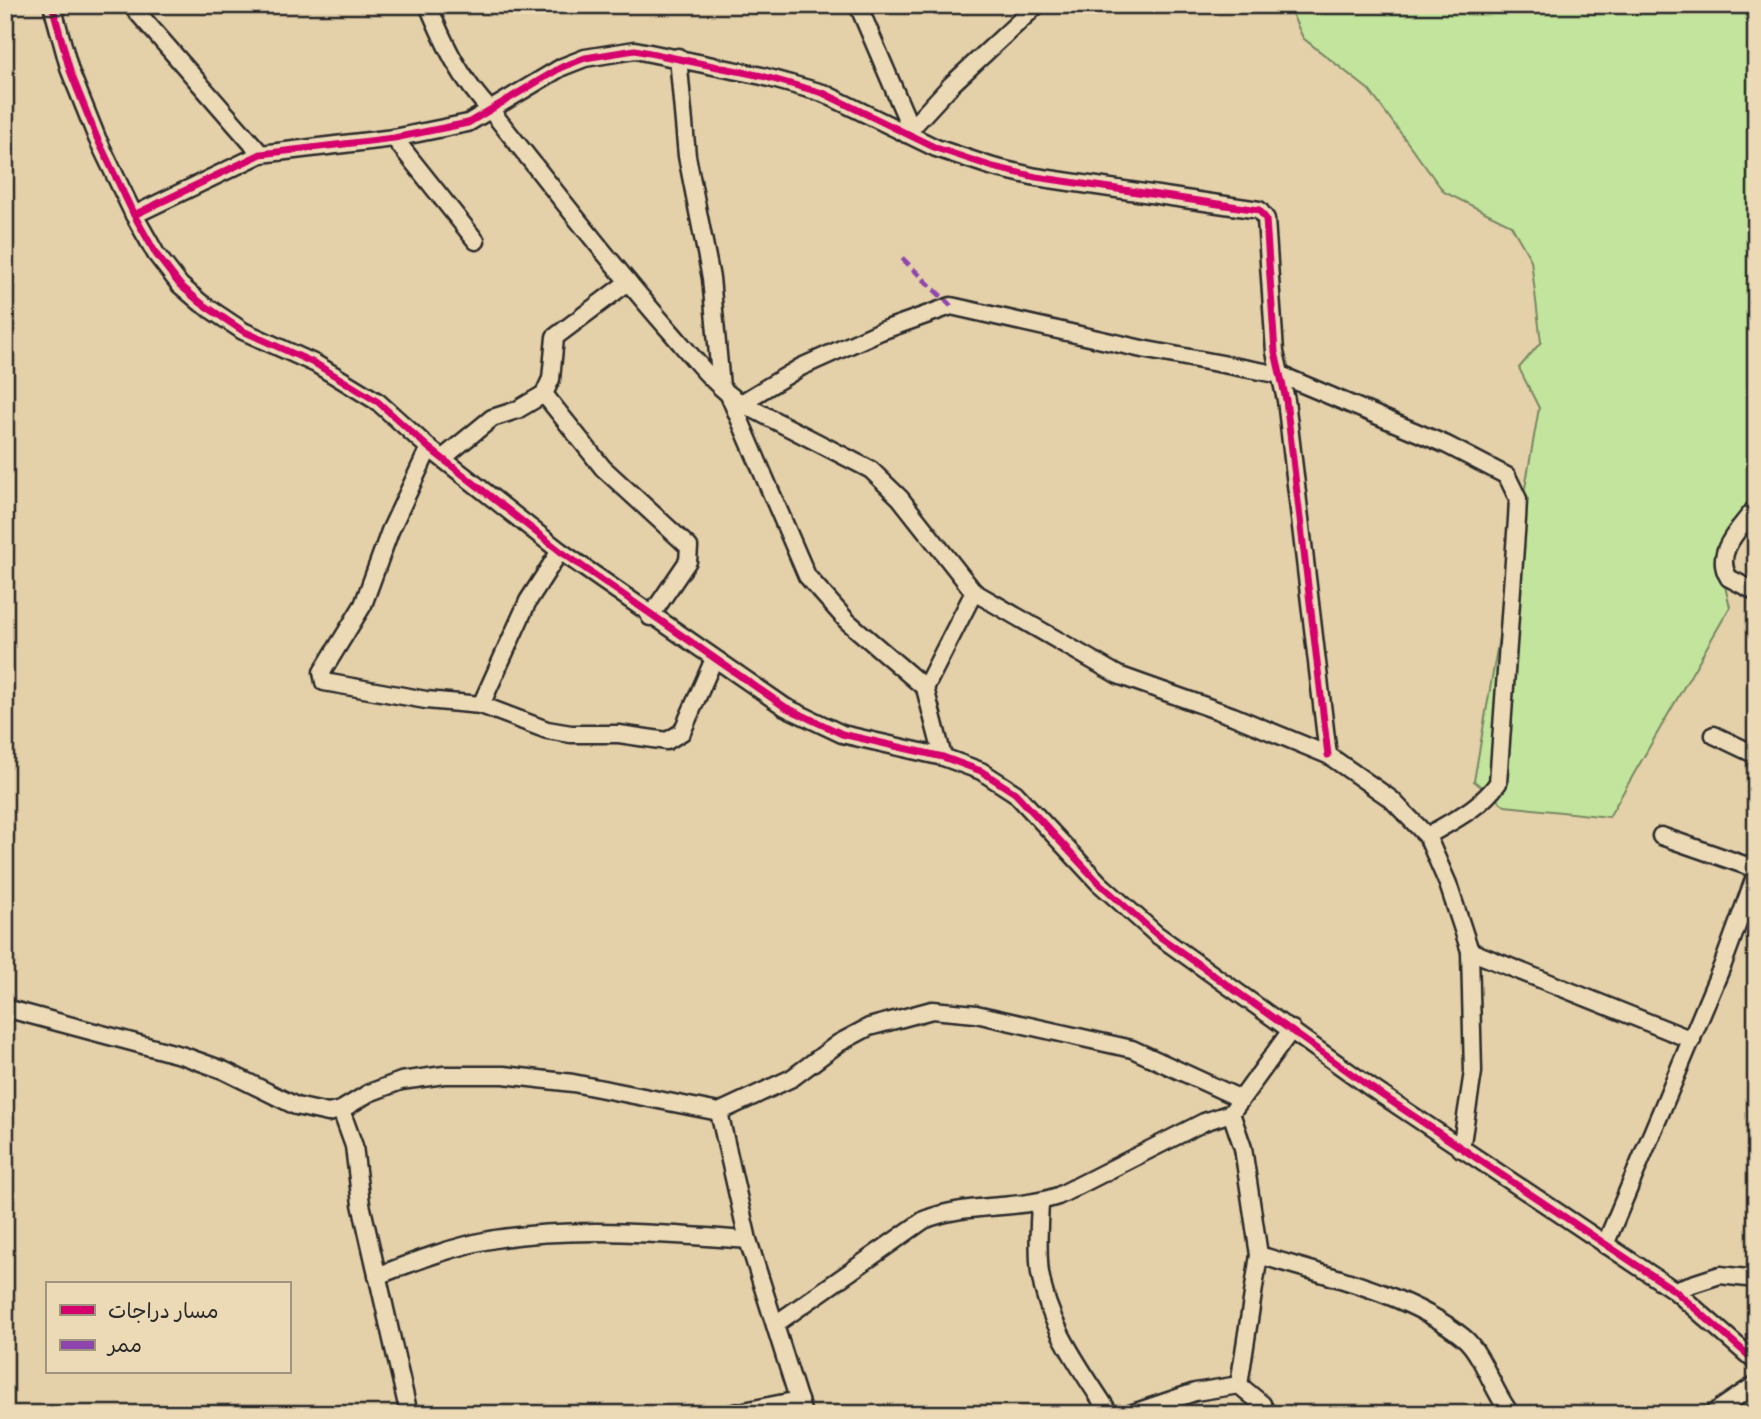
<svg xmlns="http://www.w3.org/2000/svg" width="1761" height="1419" font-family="'Indie Flower','Playpen Sans Arabic',sans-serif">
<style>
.green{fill:#c3e49c;stroke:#778864;stroke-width:2}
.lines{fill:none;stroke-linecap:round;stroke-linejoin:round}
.minor-casing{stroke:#2b2b2b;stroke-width:21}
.minor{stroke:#ecdab7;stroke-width:16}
.quiet{stroke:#8e44ad;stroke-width:5;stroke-dasharray:10 5;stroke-linecap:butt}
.cycleway-casing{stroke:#ecdab7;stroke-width:11}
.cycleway{stroke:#d6006c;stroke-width:7}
</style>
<rect width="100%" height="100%" fill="#e4d0a9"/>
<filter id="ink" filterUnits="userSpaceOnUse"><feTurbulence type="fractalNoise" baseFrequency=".0143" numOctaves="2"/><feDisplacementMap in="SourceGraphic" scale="14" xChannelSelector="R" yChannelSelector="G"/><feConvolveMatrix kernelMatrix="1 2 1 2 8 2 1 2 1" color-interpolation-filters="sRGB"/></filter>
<g filter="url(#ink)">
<polygon class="green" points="1288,5 1756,5 1756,494 1717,553 1730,607 1609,817 1505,806 1474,781 1539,408 1519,368 1541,342 1531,260 1511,225 1444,192 1369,90 1303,38"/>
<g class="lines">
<defs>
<g id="minor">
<polyline points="52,5 70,71 97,138 134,215 156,254 180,285 201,303 243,331 316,364 378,402 429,448 560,551 785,707 842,734 943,757 981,771 1015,793 1099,883 1156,934 1370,1087 1674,1290 1756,1362"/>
<polyline points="131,5 261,154"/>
<path d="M428 5C446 48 460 78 492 112 551 185 608 261 670 331 692 356 713 385 741 403L871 470 900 498 974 592 925 688"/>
<polyline points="858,5 911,129"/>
<polyline points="678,57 687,156 711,278 721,387"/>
<polyline points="906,134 951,85 1037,5"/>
<polyline points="394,138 476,241"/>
<polyline points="134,215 261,154 394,138 468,123 562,67 585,58 635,50 762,76 823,93 936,148 993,167 1036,177 1259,210 1266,219 1275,352 1286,400 1328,755"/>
<polyline points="544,394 603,468 689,547 688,561 650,617"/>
<polyline points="729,395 807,576 847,621 925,688 943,757"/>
<path d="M741 403 801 367 881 331 951 306 1142 349 1281 375 1447 445 1507 476 1518 499 1517 519 1498 783C1480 808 1454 820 1427 836"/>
<polyline points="429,448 390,531 363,605 322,672 324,682 426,700 481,705 547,730 571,734 619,734 667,741 682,732 714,659"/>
<polyline points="443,458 492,418 517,410 544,394 551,379 555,337 628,282"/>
<path d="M1756 507C1741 528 1712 552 1729 578L1756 592"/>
<polyline points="974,592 1118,675 1233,716 1328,755 1391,799 1427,836 1448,884 1470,951 1473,1072 1461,1149"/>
<polyline points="481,705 528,601 560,551"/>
<polyline points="1714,735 1756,755"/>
<polyline points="1661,836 1756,869"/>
<polyline points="1470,951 1692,1040"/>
<polyline points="5,1008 184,1056 223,1070 296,1106 328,1113 341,1110 369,1093 401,1081 444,1075 504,1075 573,1083 719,1112 792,1078 839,1043 869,1027 932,1010 976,1014 1132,1049 1241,1099"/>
<polyline points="341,1110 354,1146 361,1204 409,1414"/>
<polyline points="719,1112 748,1240 803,1414"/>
<polyline points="1231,1113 1243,1148 1259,1255 1239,1385"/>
<path d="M1040 1202C1039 1226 1037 1250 1040 1273 1048 1326 1082 1370 1110 1414"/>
<polyline points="1605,1245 1723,964 1756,874"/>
<path d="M1259 1255C1324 1275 1409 1293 1463 1337 1483 1353 1493 1393 1511 1414"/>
<path d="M377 1276C415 1261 454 1246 495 1239 578 1226 665 1234 748 1240"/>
<polyline points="1674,1290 1720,1275 1756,1279"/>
<path d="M777 1323 924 1220C968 1202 1014 1211 1058 1196L1204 1122 1231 1113 1292 1029"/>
<polyline points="1239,1385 1262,1404 1267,1414"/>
<polyline points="729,1414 799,1400"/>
<polyline points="1130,1414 1195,1392 1239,1385"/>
<polyline points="1712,1414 1756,1384"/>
</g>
</defs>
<use href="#minor" class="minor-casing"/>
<use href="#minor" class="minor"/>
<polyline class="quiet" points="902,258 951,306"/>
<defs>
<g id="cycleway">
<polyline points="52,5 70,71 97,138 134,215 156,254 180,285 201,303 243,331 316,364 378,402 429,448 560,551 785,707 842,734 943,757 981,771 1015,793 1099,883 1156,934 1370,1087 1674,1290 1756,1362"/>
<polyline points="134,215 261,154 394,138 468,123 562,67 585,58 635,50 762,76 823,93 936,148 993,167 1036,177 1259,210 1266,219 1275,352 1286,400 1328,755"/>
</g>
</defs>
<use href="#cycleway" class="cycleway-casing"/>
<use href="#cycleway" class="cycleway"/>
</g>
</g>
<rect width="1761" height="1419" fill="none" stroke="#ecdab7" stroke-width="28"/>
<rect x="14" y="14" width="1733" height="1391" fill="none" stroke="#2b2b2b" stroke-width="2.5" filter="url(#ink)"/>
<rect x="46" y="1282" width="245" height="91" fill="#ecdab7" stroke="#9f947f" stroke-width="2"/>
<rect x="60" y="1305" width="35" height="10" fill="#d6006c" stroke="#9f947f" stroke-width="2"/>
<text x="108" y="1318" font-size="21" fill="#2b2b2b">مسار دراجات</text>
<rect x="60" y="1340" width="35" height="10" fill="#8e44ad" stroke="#9f947f" stroke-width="2"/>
<text x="108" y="1352" font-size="21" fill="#2b2b2b">ممر</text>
</svg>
